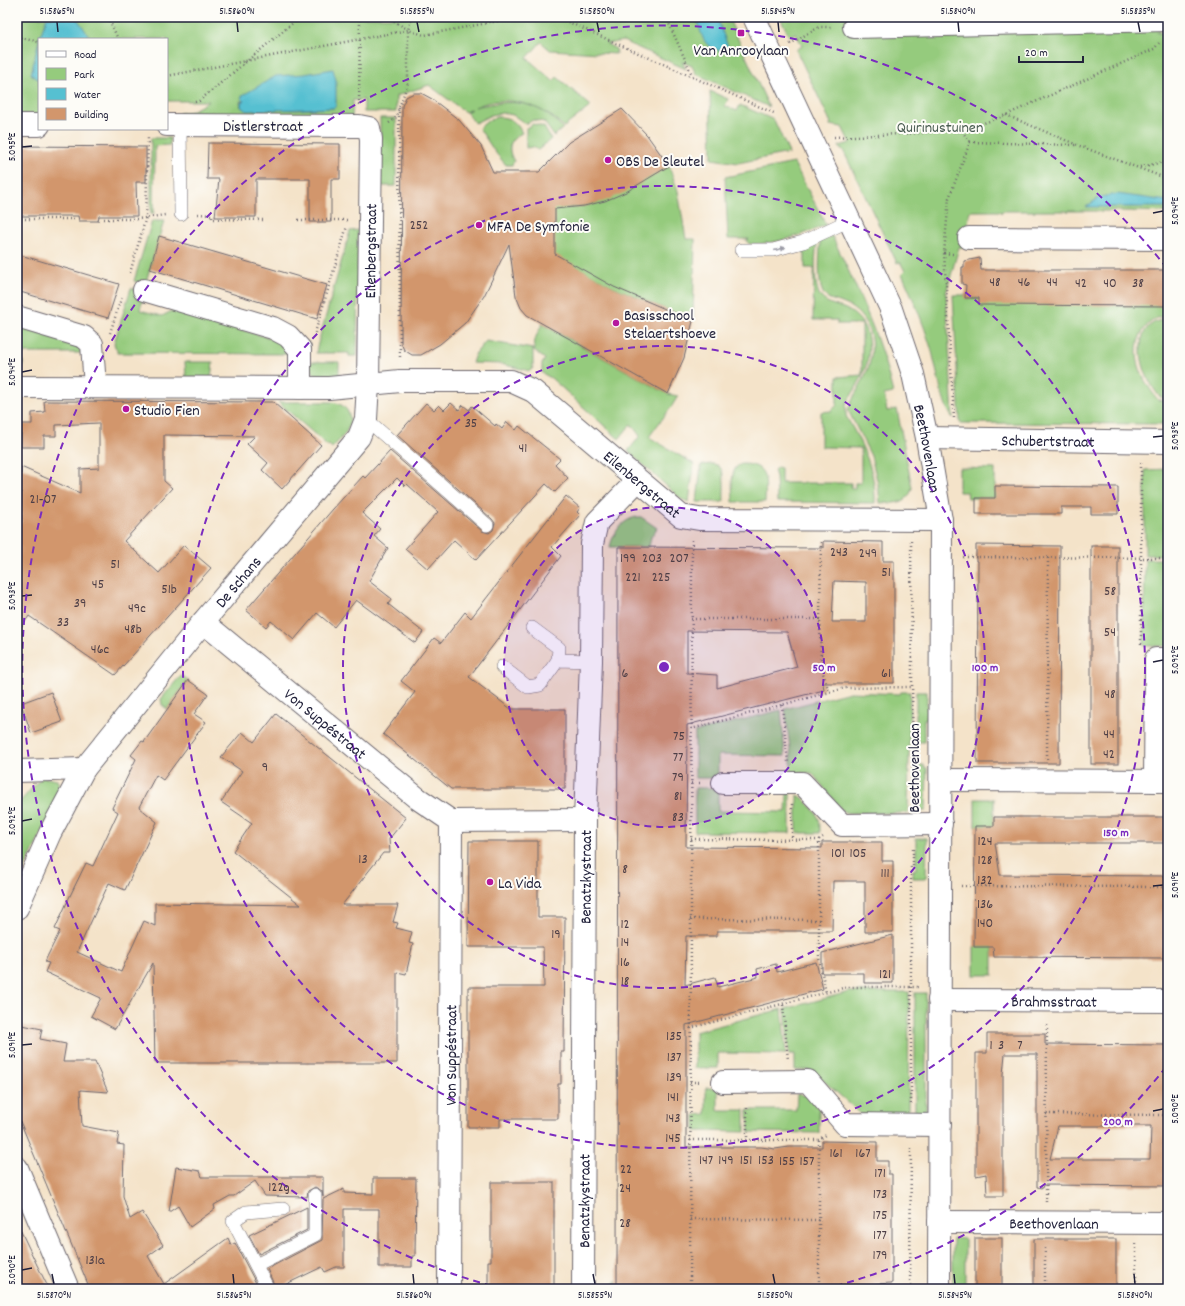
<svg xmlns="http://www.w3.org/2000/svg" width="1185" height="1306" font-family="Dekko,sans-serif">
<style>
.green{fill:#95cb7d;stroke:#5c765c;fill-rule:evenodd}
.water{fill:#56c0d1;stroke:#3c7186}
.building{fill:#d2966c;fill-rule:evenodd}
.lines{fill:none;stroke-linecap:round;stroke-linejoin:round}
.service-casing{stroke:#6c666d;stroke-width:14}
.minor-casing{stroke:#6c666d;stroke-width:24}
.path{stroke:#6c666d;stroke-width:2.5;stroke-dasharray:1 3;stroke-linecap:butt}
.service{stroke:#fff;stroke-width:13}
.minor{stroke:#fff;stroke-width:22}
.oneway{fill:#9c9ca7}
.ticks{fill:none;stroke:#22223b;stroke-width:1.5}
.ring{fill:none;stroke:#7b2cbf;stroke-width:2;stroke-dasharray:7 5}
.poi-dot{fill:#b5179e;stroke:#fdfcf7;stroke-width:1.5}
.labels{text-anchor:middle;stroke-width:4;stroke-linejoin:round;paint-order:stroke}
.number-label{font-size:14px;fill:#4e3f47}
.poi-label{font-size:16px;fill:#22223b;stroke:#fdfcf7;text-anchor:start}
.street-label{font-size:16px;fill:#22223b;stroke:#fdfcf7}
.park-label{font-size:16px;fill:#4a5d52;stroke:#fdfcf7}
.centre{fill:#7b2cbf;stroke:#fdfcf7;stroke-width:2}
.ring-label{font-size:12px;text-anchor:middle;font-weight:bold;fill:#7b2cbf;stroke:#fdfcf7;stroke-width:4;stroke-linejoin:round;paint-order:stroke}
.neatline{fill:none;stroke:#22223b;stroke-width:1.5}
.ticks-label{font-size:10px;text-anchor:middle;fill:#22223b}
</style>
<rect width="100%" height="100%" fill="#fdfcf7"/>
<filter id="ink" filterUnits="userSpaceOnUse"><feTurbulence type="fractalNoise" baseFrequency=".025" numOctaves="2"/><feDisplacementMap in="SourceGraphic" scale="8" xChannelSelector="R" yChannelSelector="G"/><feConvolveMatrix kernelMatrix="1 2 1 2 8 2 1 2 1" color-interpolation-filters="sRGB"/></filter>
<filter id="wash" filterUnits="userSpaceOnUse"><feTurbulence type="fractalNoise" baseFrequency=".012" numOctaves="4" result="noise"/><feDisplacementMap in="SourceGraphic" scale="16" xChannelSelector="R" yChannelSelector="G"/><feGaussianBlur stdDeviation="0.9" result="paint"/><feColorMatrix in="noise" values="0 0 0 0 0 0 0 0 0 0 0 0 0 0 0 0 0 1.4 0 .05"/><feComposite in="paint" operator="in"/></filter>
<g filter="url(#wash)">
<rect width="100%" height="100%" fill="#f4e3c9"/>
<g class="green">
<path d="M17 17H728L769 107 696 74 692 66 682 62 686 69 623 41 607 44 616 49V54L550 50 541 42 527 58 553 81 557 77 591 106 564 127C541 104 506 93 475 107 512 99 535 99 563 128L554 136 544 122 533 120 526 124 513 115 503 113 491 115 475 123 466 112 472 109 465 112 429 85 396 96V112H364V100H353L352 119 179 118V113L192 111 209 101H167V39H39V118H17ZM336 100 334 108 294 110 241 107 240 101Z"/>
<path d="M780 17H857L1160 28 1157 33 1168 32 1167 213 1166 212 1134 211V213L1133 211H1101V213L1100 211H1068V213L1067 211H1035L1034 213V211H1002L1001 213 1000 211H970L964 247H959L946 293 953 418C942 406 936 365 931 348 923 322 913 298 902 274L905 271 900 262 897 263 843 150H841L839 146 850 143 842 127 829 125 831 123 796 50 802 46 796 33 789 36Z"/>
<polygon points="710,91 728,99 725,106 737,111 740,105 774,120 789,153 738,163 712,159"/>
<path d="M498 117C510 117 517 122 522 133 510 139 506 148 514 161L512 165H506L495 152 479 128 489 120Z"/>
<polygon points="380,118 396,118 396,186 381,186"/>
<polygon points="533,124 544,127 551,139 538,150 533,147 526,148 526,128"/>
<polygon points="151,138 170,138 170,145 155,146 154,213 151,213"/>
<path d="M794 163 826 225C800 236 777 244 749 244L747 240 749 239H728L725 177Z"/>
<path d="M669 166 678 191 686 239H695L693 321 614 287 553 254 555 220H552L551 207C596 213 632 187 669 166Z"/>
<polygon points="152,221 164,221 145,285 134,281"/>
<polygon points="358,230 357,356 349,356 349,353 316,353 317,347 350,231"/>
<path d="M832 236C857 288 880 336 893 393L884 395 887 411 897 409 912 488C908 505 894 503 880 503L878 484 871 456 848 410C855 391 868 376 871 357 875 333 864 311 842 303 835 300 827 300 823 293 817 281 820 255 820 241Z"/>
<path d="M817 243C815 255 813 287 821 297 828 306 841 305 851 312 871 325 873 352 863 374 859 384 852 394 846 404V416C862 444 876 470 875 503L777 502 776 477 774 470 777 467 781 468V483H851V488H855V483H861V448L823 447 821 446V412L831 411 837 405V377L862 375V324H837V320H813L814 268H805V255L802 249Z"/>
<polygon points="131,288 145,291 140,310 162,316 174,310 280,341 290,354 117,353 117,349 115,347 114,343"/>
<path d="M953 295H966V298L1168 306V316C1158 316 1150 321 1144 329 1128 353 1142 380 1158 400L1168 401V424L960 423Z"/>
<path d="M1168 319V397L1162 398C1157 395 1154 389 1151 384 1138 362 1132 321 1168 319Z"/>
<polygon points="17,324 79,347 82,353 17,353"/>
<path d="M542 324 668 394 678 396C670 411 659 422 649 437L694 464 689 502 681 499 628 451 640 436 631 424 619 439 551 378 542 373V364L545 359 534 351 535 339Z"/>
<polygon points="486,341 533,349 533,368 530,371 501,364 472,363 475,354"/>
<polygon points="17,361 23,361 22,378 17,378"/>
<polygon points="185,362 213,362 211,378 186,378"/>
<path d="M309 362H339V379C322 378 314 381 309 362Z"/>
<path d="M278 402H332C339 403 345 406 348 412 355 427 341 438 332 448L329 445 328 446Z"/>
<path d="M713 464C728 465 723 490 724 501L722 502H697L701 465Z"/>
<path d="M742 464C769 464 766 481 765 502H733C733 491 728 467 742 464Z"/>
<polygon points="959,468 995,469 995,498 968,498 967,492 959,492"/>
<polygon points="1168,469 1168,555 1145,555 1145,470"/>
<path d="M641 517 657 528 651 537 649 547H610C613 532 625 516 641 517Z"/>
<polygon points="1145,559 1168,559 1168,646 1144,646"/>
<polygon points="181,675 188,680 167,709 162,705 161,699"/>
<polygon points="850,692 900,694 901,692 910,692 908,813 847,813 841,809 812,773 791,772 791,756 785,709"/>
<polygon points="916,692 927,692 927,719 924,719 924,742 916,742"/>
<polygon points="781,710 785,756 718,755 718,778 695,778 695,732"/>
<polygon points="916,765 924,765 924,768 927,768 926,811 916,811"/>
<polygon points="42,777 57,780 62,791 17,884 17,805"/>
<polygon points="695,788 718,788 718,811 786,812 787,793 790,793 790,833 695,832"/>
<path d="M797 795C804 796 816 812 819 819 820 823 820 828 820 833H797Z"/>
<rect x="975" y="799" width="19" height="27"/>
<polygon points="916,838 927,838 926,877 925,878 913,878 913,870 916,869"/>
<rect x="974" y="947" width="19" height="28"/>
<polygon points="849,992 909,992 908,1116 861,1114 817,1075 809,1070 795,1070 795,1054 789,1054 785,1009"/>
<rect x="915" y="993" width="11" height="119"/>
<polygon points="782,1009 786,1054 718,1053 718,1068 695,1068 695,1032"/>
<polygon points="706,1088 718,1088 718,1110 745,1110 745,1132 695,1131 695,1115 706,1114"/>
<polygon points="797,1094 808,1096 819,1109 819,1133 749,1132 748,1110 796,1110"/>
<polygon points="953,1238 965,1239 965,1283 953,1283"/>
<polygon points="615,1281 617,1281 617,1286 637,1286 637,1289 615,1289"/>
</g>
<g class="water">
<polygon points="47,17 76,17 91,39 39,39"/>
<path d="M696 17H717L730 52C702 49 704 41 696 17Z"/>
<polygon points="39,40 39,80 31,74"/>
<polygon points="333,69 336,80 336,106 334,108 246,111 241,107 241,102 244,101 241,98 243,95 276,76 305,74"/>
<polygon points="1117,194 1168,201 1168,207 1086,207 1100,197"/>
</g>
<g id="blocks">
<g class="building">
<polygon points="414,93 421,93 432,99 459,120 481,146 493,172 539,172 569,142 622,109 647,135 669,166 626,192 605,201 584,206 555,209 555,254 614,287 693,321 684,358 668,394 527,315 521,308 516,296 509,244 484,296 465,323 440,344 421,355 412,355 404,350 401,343 402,106 406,97"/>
<polygon points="208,143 340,144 340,179 331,179 331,222 310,222 310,179 256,179 256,217 215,217 219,179 207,179"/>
<polygon points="17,146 146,147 146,182 136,182 137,216 99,216 98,221 79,221 78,216 17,216"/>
<polygon points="159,236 327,285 317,319 150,269"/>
<polygon points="17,254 119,284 108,318 17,291"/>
<polygon points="980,258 981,270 1168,270 1168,306 979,305 979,298 965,298 966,285 962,284 962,267 964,267 964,261"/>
<polygon points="44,401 273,402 321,445 282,489 262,470 268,463 247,444 255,436 164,435 164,481 172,488 124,541 159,573 184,545 211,568 115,675 29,616 17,633 17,526 21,522 21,467 80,493 80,469 99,468 99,423 56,425 56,436 44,436 44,447 21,447 21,424 32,424 32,413 45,412"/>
<polygon points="426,403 434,410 439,405 444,410 451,403 459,410 463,405 469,410 472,406 495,426 496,424 502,429 507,422 516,430 519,426 560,459 555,464 568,478 555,492 546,484 476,560 454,540 428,569 405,549 438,512 407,484 405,486 397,478 362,513 380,529 374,536 388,548 369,581 392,599 388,604 423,632 415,643 356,600 334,627 317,613 294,640 271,621 266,627 246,610 333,509 363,476 365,478 390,451 482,531 489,533 493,530 495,523 492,519 397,435"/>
<polygon points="995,486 1118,487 1118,514 1091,514 1091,507 1061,507 1061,514 976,514 976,498 995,498"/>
<polygon points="566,496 580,508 577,512 580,515 552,547 561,556 469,677 511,709 565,709 565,789 451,789 383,734 415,692 401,681 434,638 441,643 465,612 471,618"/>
<path d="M823 541 883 542V561H894V683H823L824 690 687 725 686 847 822 848V842H882V861H893V932H865V881H833L832 931H717V936H686L685 985 715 977 718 987 758 977 757 969 776 964 777 972 816 962 823 989 686 1025V1147H761L775 1149 789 1147H822V1141L877 1142V1161H888V1174H892V1283L876 1284V1289H637V1286H617L618 547 823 548ZM834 581 866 582V622H832ZM687 631 787 632 797 667 717 688V675L687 673Z"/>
<polygon points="976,545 1060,546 1059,763 977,763 978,561 976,561"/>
<rect x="1091" y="546" width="27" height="218"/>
<polygon points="188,680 208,694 194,714 206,722 163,780 156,775 139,807 157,822 125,890 109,883 77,952 121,972 144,921 155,926 155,903 301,905 233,851 252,823 221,802 242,771 221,757 242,732 254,742 276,714 406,818 389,839 390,853 383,853 342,905 398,905 393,922 398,923 396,928 412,932 409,943 413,944 406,974 397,972 397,1063 155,1063 153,963 115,1029 91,1016 101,998 45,972 49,963 45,962 47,957 60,931 55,929 69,898 86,863 93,866 118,812 112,808 136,759 131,755 142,741 144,742"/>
<polygon points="51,692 62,722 31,733 21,703"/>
<polygon points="994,817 1168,817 1168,843 995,843 1000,875 1168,876 1168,958 994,957 993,947 974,947 975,826 994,826"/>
<polygon points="469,841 538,841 538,917 565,917 564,1052 561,1052 561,1084 558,1084 558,1119 500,1119 500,1127 468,1127 468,987 544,987 543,947 468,947"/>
<polygon points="893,935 893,983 864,983 864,973 822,973 822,953"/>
<polygon points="17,1024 42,1029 40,1039 66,1044 63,1062 95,1062 108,1092 80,1090 82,1126 119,1133 117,1144 124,1145 123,1196 130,1219 142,1212 163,1245 148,1256 164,1284 228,1238 231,1245 235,1243 259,1289 90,1289 17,1114"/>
<path d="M987 1034H1045V1044L1168 1045V1186L1044 1185 1043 1188 1037 1187V1054H1005L1003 1074V1196H987L986 1174 976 1176V1053H987ZM1058 1126H1151L1150 1159H1050Z"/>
<polygon points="176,1167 200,1171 202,1177 323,1177 323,1197 322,1191 315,1187 308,1191 307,1197 265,1196 255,1181 234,1196 230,1196 214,1205 215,1209 190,1227 178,1206 169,1212"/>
<polygon points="373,1178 416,1178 415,1256 412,1256 412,1267 379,1267 379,1209 344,1209 344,1267 336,1267 325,1272 322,1267 276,1289 267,1269 322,1240 323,1199 344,1189 344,1193 373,1194"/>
<polygon points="491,1182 554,1182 554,1289 488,1289 488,1261 491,1261"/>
<polygon points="307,1207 307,1230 259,1254 249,1235"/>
<polygon points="17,1223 37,1265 49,1289 17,1289"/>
<rect x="975" y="1238" width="27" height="51"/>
<rect x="1034" y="1239" width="82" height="50"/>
</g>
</g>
</g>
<g filter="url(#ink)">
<use href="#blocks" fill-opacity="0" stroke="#6c666d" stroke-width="1"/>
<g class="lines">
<defs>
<g id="service">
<polyline points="180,125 181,214"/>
<polyline points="741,250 773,250 803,242 850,220"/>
<polyline points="366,419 487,525"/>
<polyline points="532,628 559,648 558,660"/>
<polyline points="502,667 528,687 540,685 558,660 591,661"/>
<polyline points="256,1265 315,1235 315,1195"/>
<polyline points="268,1289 233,1221 246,1212 283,1209"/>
</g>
<g id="minor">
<path id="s1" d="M754 17 891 309 913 374 927 438 941 520 939 1289"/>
<polyline points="854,27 1168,20"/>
<polyline points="17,125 39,125"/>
<polyline points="969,238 1168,239"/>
<polyline points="144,290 273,328 288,336 300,349 300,388"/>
<polyline points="17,317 84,337 92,344 95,387"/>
<path id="s2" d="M17 387 329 388 400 381H511L533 391 681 516 699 519 941 520"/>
<path id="s3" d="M927 438 1168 442"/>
<path id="s4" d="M203 622 417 798 451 821 585 820"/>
<polyline points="17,771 84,769"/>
<polyline points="941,780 1168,781"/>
<polyline points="1155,781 1156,659 1168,659"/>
<polyline points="723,783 802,783 842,825 941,824"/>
<path id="s5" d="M17 908 50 833 84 769 203 622 359 437 366 419 368 384 371 139 369 128 359 126 167 125"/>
<path id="s6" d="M939 1000 1168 1001"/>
<polyline points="723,1082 808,1081 845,1124 940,1125"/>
<polyline points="17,1168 68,1289"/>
<path id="s7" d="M939 1222 1168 1223"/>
<path id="s8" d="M449 1289 451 821"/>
<path id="s9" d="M583 1289 585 820 591 661 592 544 597 522 637 481"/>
</g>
</defs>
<use href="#service" class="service-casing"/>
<use href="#minor" class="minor-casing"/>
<g class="path">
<polyline points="108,17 118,39"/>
<polyline points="387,17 407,29"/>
<polyline points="557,17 776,114"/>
<polyline points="666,17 693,77"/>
<polyline points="17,37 39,42"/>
<polyline points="790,44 819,27 832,27"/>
<polyline points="167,76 408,30 424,35 519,17"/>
<polyline points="195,102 199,101 300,17"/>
<polyline points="359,105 360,17"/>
<polyline points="399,108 400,360"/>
<polyline points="1006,115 1077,145 1168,179"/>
<polyline points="389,123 395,119 408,83 408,30 412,17"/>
<polyline points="962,131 970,142"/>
<polyline points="834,137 962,131 1006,115 1154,49 1159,43"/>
<polyline points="970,142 1075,145"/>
<polyline points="1140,167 1168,161"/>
<polyline points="198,214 212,215 212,219 265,220"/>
<polyline points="17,219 75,219"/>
<polyline points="104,219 138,219 165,215"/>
<polyline points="298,220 349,220"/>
<polyline points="944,253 953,254"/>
<polyline points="130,273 146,217 148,137"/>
<polyline points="110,333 122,296"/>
<polyline points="315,333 347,226"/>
<polyline points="954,418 944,253 949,198 970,142"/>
<polyline points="911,541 913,803"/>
<polyline points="963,557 1168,558"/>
<polyline points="691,619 820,619 821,666 829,692"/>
<polyline points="820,619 821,541"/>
<polyline points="1141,644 1141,463"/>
<polyline points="782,705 788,762"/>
<polyline points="691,729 845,688 912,687"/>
<polyline points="1047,759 1048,557"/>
<polyline points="691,783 703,783"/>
<polyline points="792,804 792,840"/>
<polyline points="691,839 818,840 823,837"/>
<polyline points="819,839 819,958 826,993"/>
<polyline points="961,886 1168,887"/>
<polyline points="690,919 820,920"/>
<polyline points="783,1005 788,1060"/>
<polyline points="690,1028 847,987 918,987"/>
<polyline points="690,1082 702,1082"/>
<polyline points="911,1104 911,866 913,866 913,846"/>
<polyline points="747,1108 747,1140"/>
<polyline points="1046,1114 1168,1115"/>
<polyline points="690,1140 818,1140 826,1135"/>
<polyline points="1046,1202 1047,1023"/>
<polyline points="690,1219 819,1220"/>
<polyline points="1136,1244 1136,1289"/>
<polyline points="690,1289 692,540"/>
<polyline points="819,1289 819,1139"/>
<polyline points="910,1289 911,1147"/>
<polyline points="1045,1289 1045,1245"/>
</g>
<use href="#service" class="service"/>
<use href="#minor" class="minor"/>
</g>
<defs><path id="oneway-solid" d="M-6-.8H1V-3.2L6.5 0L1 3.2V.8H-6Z"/></defs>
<use class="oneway" href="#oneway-solid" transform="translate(780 249) rotate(-15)"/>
</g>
<path class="ticks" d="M57 22 58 32M237 22 238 32M417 22 419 32M597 22 599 32M778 22 779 32M958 22 959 32M1138 22 1140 32M22 147 32 146M1153 213 1163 211M22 372 32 370M1153 437 1163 436M22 596 32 595M1153 662 1163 660M22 821 32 819M1153 886 1163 885M22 1045 32 1044M1153 1111 1163 1109M22 1270 32 1268M52 1274 54 1284M233 1274 234 1284M413 1274 414 1284M593 1274 595 1284M773 1274 775 1284M954 1274 955 1284M1134 1274 1135 1284"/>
<circle cx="664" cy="667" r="160" fill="#7b2cbf" fill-opacity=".12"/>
<g class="ring">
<circle cx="664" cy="667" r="160"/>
<circle cx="664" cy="667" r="321"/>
<circle cx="664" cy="667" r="481"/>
<path d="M1166 1067A642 642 0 0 1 825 1289M503 1289A642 642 0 1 1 1166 267"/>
</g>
<g class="poi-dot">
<rect x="737" y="29" width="8" height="8" rx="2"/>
<circle cx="608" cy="160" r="4"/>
<circle cx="479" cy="225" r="4"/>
<circle cx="616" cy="323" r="4"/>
<circle cx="126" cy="409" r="4"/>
<circle cx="490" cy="882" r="4"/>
</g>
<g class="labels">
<g class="number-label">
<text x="419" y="229">252</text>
<text x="995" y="286">48</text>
<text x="1024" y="286">46</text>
<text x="1052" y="286">44</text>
<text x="1081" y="287">42</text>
<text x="1110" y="287">40</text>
<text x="1138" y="287">38</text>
<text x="471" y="427">35</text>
<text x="523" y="452">41</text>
<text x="43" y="503">21-07</text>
<text x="839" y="556">243</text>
<text x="868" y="557">249</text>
<text x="628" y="562">199</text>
<text x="652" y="562">203</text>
<text x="679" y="562">207</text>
<text x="115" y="568">51</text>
<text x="886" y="576">51</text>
<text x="633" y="581">221</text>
<text x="661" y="581">225</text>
<text x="98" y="588">45</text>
<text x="169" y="593">51b</text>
<text x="1110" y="595">58</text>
<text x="80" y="607">39</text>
<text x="137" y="612">49c</text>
<text x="63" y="626">33</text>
<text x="133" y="633">48b</text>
<text x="1110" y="636">54</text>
<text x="100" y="653">46c</text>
<text x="625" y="677">6</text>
<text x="886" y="677">61</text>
<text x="1110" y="698">48</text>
<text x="1109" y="738">44</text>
<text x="679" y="740">75</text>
<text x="1109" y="758">42</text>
<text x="678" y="761">77</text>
<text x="265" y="771">9</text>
<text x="678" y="781">79</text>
<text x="678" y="800">81</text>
<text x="678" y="821">83</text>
<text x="985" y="845">124</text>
<text x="838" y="857">101</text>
<text x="858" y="857">105</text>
<text x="363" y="863">13</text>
<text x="985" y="864">128</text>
<text x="625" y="873">8</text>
<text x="885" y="877">111</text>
<text x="985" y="884">132</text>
<text x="985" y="908">136</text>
<text x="985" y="927">140</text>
<text x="625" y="928">12</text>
<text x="556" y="938">19</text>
<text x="625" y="946">14</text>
<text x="625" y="966">16</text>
<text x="885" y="978">121</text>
<text x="625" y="985">18</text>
<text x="674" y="1040">135</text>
<text x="991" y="1049">1</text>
<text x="1001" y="1049">3</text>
<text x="1020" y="1049">7</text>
<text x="674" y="1061">137</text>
<text x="674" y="1081">139</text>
<text x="673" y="1101">141</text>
<text x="673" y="1122">143</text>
<text x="673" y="1142">145</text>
<text x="836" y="1157">161</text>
<text x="863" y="1157">167</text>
<text x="706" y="1164">147</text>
<text x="726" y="1164">149</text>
<text x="746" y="1164">151</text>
<text x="766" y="1164">153</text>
<text x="787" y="1165">155</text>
<text x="807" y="1165">157</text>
<text x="626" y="1173">22</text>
<text x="880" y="1177">171</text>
<text x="279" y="1191">122g</text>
<text x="625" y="1192">24</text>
<text x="880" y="1198">173</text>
<text x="880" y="1219">175</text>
<text x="625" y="1227">28</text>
<text x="880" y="1239">177</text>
<text x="880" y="1259">179</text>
<text x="95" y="1264">131a</text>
</g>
<g class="poi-label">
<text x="741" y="55" text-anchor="middle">Van Anrooylaan</text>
<text x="616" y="166">OBS De Sleutel</text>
<text x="487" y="231">MFA De Symfonie</text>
<text x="624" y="320">Basisschool<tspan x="624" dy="18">Stelaertshoeve</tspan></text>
<text x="134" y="415">Studio Fien</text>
<text x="498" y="888">La Vida</text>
</g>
<g class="street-label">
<text x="263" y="131">Distlerstraat</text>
<text dy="6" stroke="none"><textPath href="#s5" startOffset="773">Eilenbergstraat</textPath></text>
<text dy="6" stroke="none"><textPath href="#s3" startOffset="121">Schubertstraat</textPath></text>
<text dy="6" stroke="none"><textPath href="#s1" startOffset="467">Beethovenlaan</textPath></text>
<text dy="6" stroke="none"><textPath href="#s2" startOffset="662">Eilenbergstraat</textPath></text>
<text dy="6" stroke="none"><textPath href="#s5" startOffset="397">De Schans</textPath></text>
<text dy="6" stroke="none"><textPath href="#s4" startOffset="159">Von Suppéstraat</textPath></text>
<text transform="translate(913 768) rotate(-90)" y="6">Beethovenlaan</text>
<text dy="6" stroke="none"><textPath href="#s9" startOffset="412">Benatzkystraat</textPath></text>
<text dy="6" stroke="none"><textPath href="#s6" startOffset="115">Brahmsstraat</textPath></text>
<text dy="6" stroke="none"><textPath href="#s8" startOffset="234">Von Suppéstraat</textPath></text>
<text dy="6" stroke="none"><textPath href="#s9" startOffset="88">Benatzkystraat</textPath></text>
<text dy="6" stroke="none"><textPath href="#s7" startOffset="115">Beethovenlaan</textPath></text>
</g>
<g class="park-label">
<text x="940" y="132">Quirinustuinen</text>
</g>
</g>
<circle cx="664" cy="667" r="6" class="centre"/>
<g class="ring-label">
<text x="824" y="671">50 m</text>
<text x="985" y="671">100 m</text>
<text x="1116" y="836">150 m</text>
<text x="1118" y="1125">200 m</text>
</g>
<rect width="1185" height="1306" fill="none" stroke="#fdfcf7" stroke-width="44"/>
<rect x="38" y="38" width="130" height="92" fill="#fdfcf7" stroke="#a5a5ac"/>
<rect x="46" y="51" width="20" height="6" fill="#ffffff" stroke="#a5a5ac"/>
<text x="74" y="58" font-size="12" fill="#22223b">Road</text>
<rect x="46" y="68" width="20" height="12" fill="#95cb7d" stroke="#a5a5ac"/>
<text x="74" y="78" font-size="12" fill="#22223b">Park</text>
<rect x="46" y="88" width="20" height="12" fill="#56c0d1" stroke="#a5a5ac"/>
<text x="74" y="98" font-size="12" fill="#22223b">Water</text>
<rect x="46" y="108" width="20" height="12" fill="#d2966c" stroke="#a5a5ac"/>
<text x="74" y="118" font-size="12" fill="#22223b">Building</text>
<path d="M1019 56v6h64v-6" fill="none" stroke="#22223b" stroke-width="2"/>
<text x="1025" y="56" font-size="12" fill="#22223b" stroke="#fdfcf7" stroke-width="3" paint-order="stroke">20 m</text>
<rect x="22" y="22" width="1141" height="1262" class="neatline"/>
<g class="ticks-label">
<text x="57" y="14">51.5865°N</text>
<text x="237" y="14">51.5860°N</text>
<text x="417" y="14">51.5855°N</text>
<text x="597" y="14">51.5850°N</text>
<text x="778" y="14">51.5845°N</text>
<text x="958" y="14">51.5840°N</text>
<text x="1138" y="14">51.5835°N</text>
<text transform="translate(11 147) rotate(-90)" y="4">5.095°E</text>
<text transform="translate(1174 211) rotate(-90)" y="4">5.094°E</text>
<text transform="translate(11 372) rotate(-90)" y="4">5.094°E</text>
<text transform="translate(1174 436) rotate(-90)" y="4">5.093°E</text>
<text transform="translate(11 596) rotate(-90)" y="4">5.093°E</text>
<text transform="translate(1174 660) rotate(-90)" y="4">5.092°E</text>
<text transform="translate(11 821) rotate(-90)" y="4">5.092°E</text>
<text transform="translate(1174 885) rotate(-90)" y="4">5.091°E</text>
<text transform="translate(11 1045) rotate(-90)" y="4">5.091°E</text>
<text transform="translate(1174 1109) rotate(-90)" y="4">5.090°E</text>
<text transform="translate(11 1270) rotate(-90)" y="4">5.090°E</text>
<text x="54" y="1298">51.5870°N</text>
<text x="234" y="1298">51.5865°N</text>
<text x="414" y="1298">51.5860°N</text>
<text x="595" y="1298">51.5855°N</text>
<text x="775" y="1298">51.5850°N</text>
<text x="955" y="1298">51.5845°N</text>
<text x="1135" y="1298">51.5840°N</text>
</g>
</svg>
